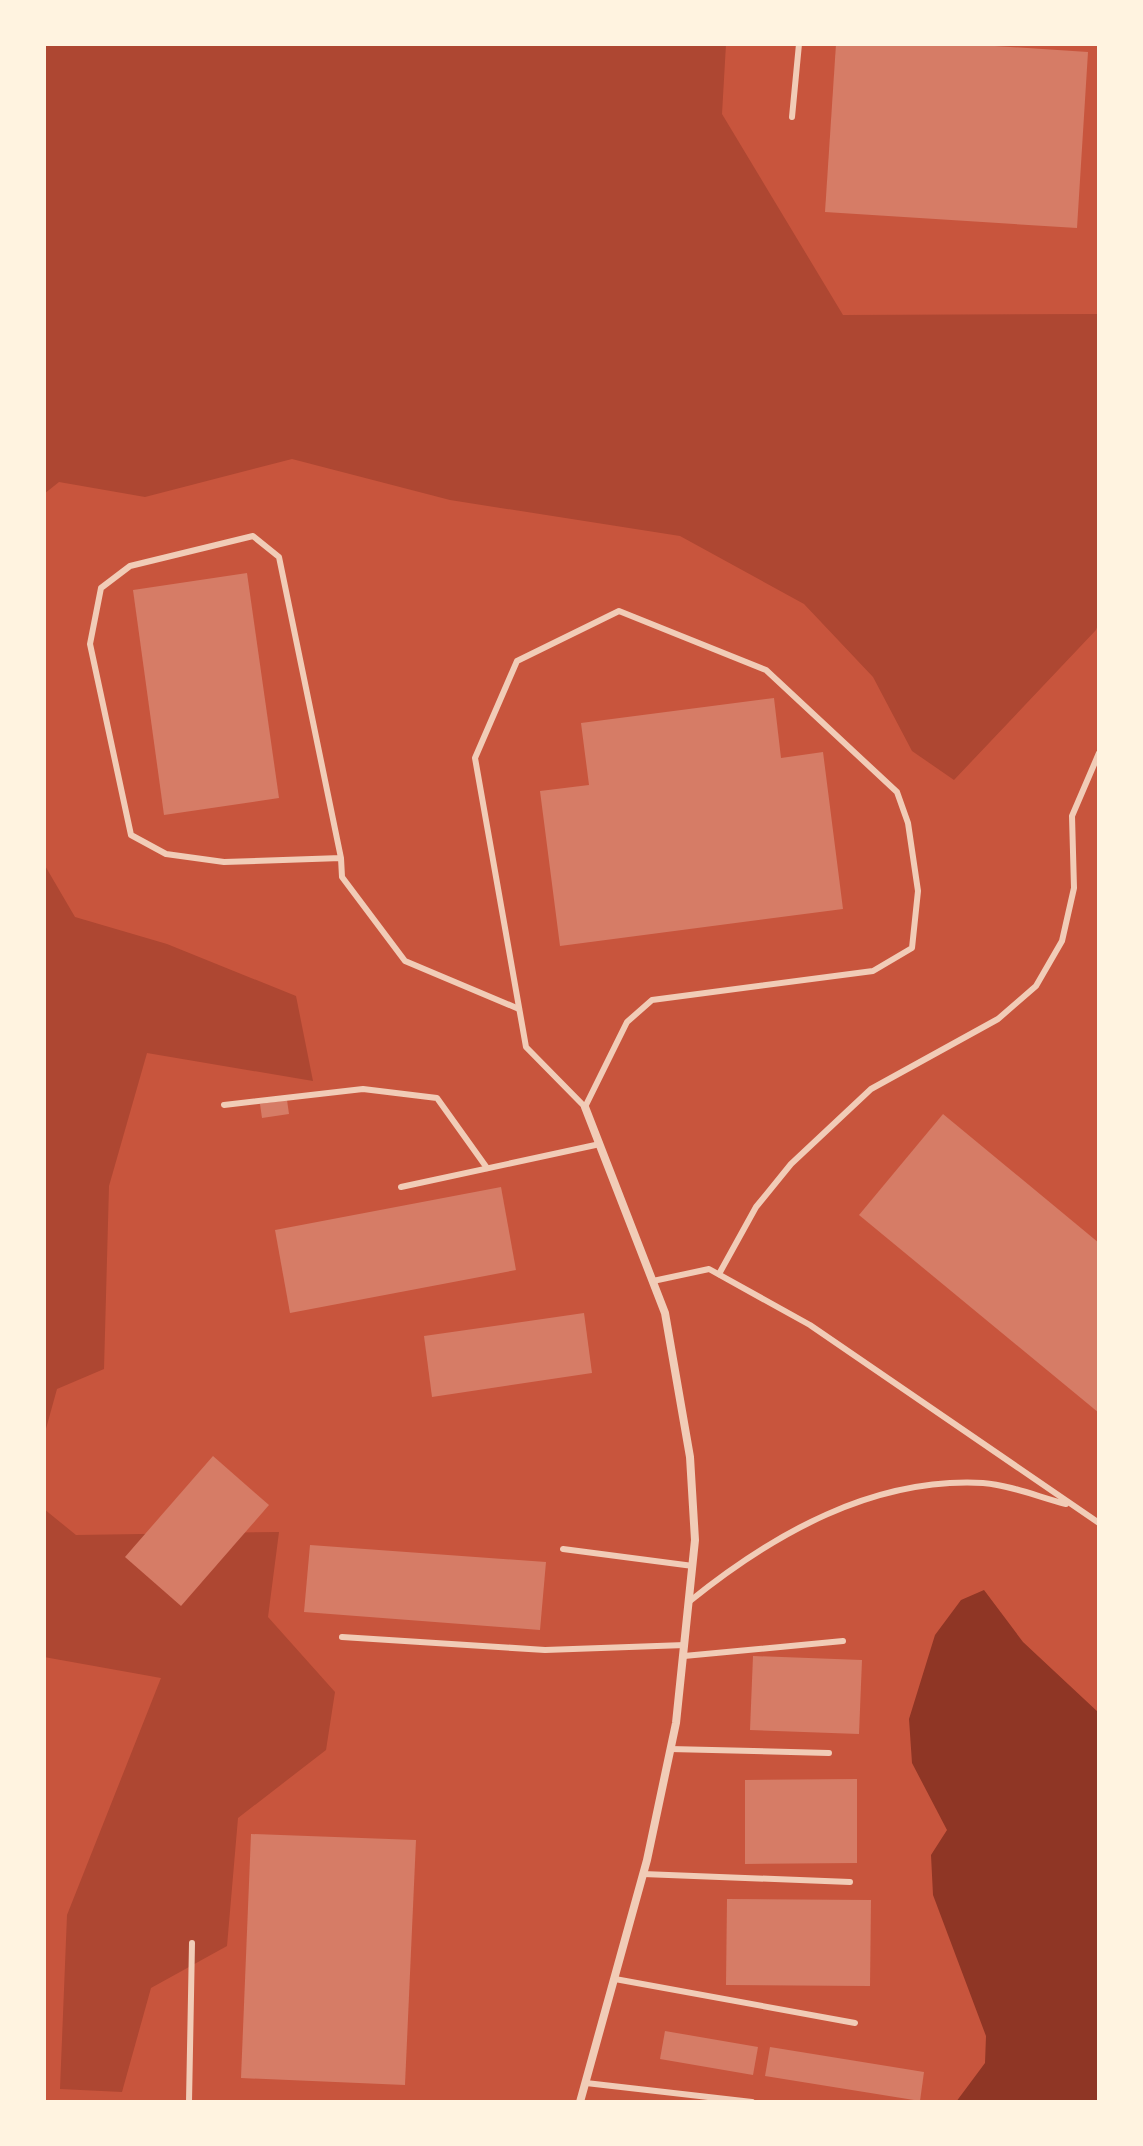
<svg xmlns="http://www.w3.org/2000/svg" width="1143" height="2146" font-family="Figtree,sans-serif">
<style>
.green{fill:#ae4732}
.water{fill:#8f3625}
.building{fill:#d67c66}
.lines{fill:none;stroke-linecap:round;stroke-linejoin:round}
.service{stroke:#f1ccb7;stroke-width:6}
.minor{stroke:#f1ccb7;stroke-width:8}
</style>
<rect width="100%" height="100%" fill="#c8553d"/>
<g class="green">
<polygon points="44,44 726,44 722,114 843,315 1099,314 1099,622 1096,630 954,780 912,751 873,677 804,604 680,536 450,500 292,459 145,497 59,482 44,494"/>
<polygon points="44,864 75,917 167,944 296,996 313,1081 147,1053 109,1186 104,1369 57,1389 44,1436"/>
<polygon points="44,1509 76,1535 279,1532 268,1617 335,1692 326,1750 238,1818 227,1946 151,1988 122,2092 60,2089 67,1915 161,1678 44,1657"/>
</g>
<polygon class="water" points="984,1590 1023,1642 1099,1713 1099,2102 956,2102 985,2063 986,2036 933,1895 931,1855 947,1830 912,1763 909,1719 935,1635 961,1600"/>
<g class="building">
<polygon points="836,44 964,44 1088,52 1077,228 825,212"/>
<polygon points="247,573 279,798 164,815 133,590"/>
<polygon points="774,698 781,758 823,752 843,909 560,946 540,791 589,785 581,723"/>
<polygon points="287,1100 289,1114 262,1118 260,1104"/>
<polygon points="943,1114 1099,1243 1099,1413 859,1215"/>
<polygon points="501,1187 516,1270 290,1313 275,1230"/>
<polygon points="584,1313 592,1373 432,1397 424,1336"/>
<polygon points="213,1456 269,1505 181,1606 125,1557"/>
<polygon points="310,1545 546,1562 540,1630 304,1612"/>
<polygon points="753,1656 862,1660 859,1734 750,1730"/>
<polygon points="857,1779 857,1863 745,1864 745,1780"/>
<polygon points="251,1834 416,1840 405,2085 241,2078"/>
<polygon points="727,1899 871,1900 870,1986 726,1985"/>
<polygon points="665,2031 758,2047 753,2075 660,2059"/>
<polygon points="770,2047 924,2072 920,2101 765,2076"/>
</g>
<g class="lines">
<g class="service">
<polyline points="792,117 799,44"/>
<polygon points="619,611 766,670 897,792 908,823 918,891 912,948 873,971 652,1000 627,1022 585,1107 526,1047 475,758 517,661"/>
<polyline points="341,858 224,862 166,854 131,835 90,644 101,588 130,566 253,536 279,557 341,858 342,877 405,961 519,1009"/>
<polyline points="224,1105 363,1089 437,1098 487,1168"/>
<polyline points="401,1187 600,1144"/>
<polyline points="719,1274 756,1207 791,1164 871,1089 998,1019 1036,986 1062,941 1074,888 1072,816 1099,753"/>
<polyline points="653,1281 709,1269 810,1325 1099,1523"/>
<polyline points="563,1549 693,1566"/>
<path d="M690 1601C773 1534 873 1477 983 1483 1010 1485 1039 1497 1066 1504"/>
<polyline points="342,1637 545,1650 685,1645"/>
<polyline points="684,1656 843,1641"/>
<polyline points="670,1749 829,1753"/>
<polyline points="643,1874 850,1882"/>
<polyline points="615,1979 855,2023"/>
<polyline points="586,2083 752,2102"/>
<polyline points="189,2102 192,1943"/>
</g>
<polyline class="minor" points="580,2102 647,1860 676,1723 695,1540 690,1457 665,1313 585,1107"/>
</g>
<rect width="1143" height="2146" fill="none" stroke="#fff3e0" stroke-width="92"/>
</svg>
